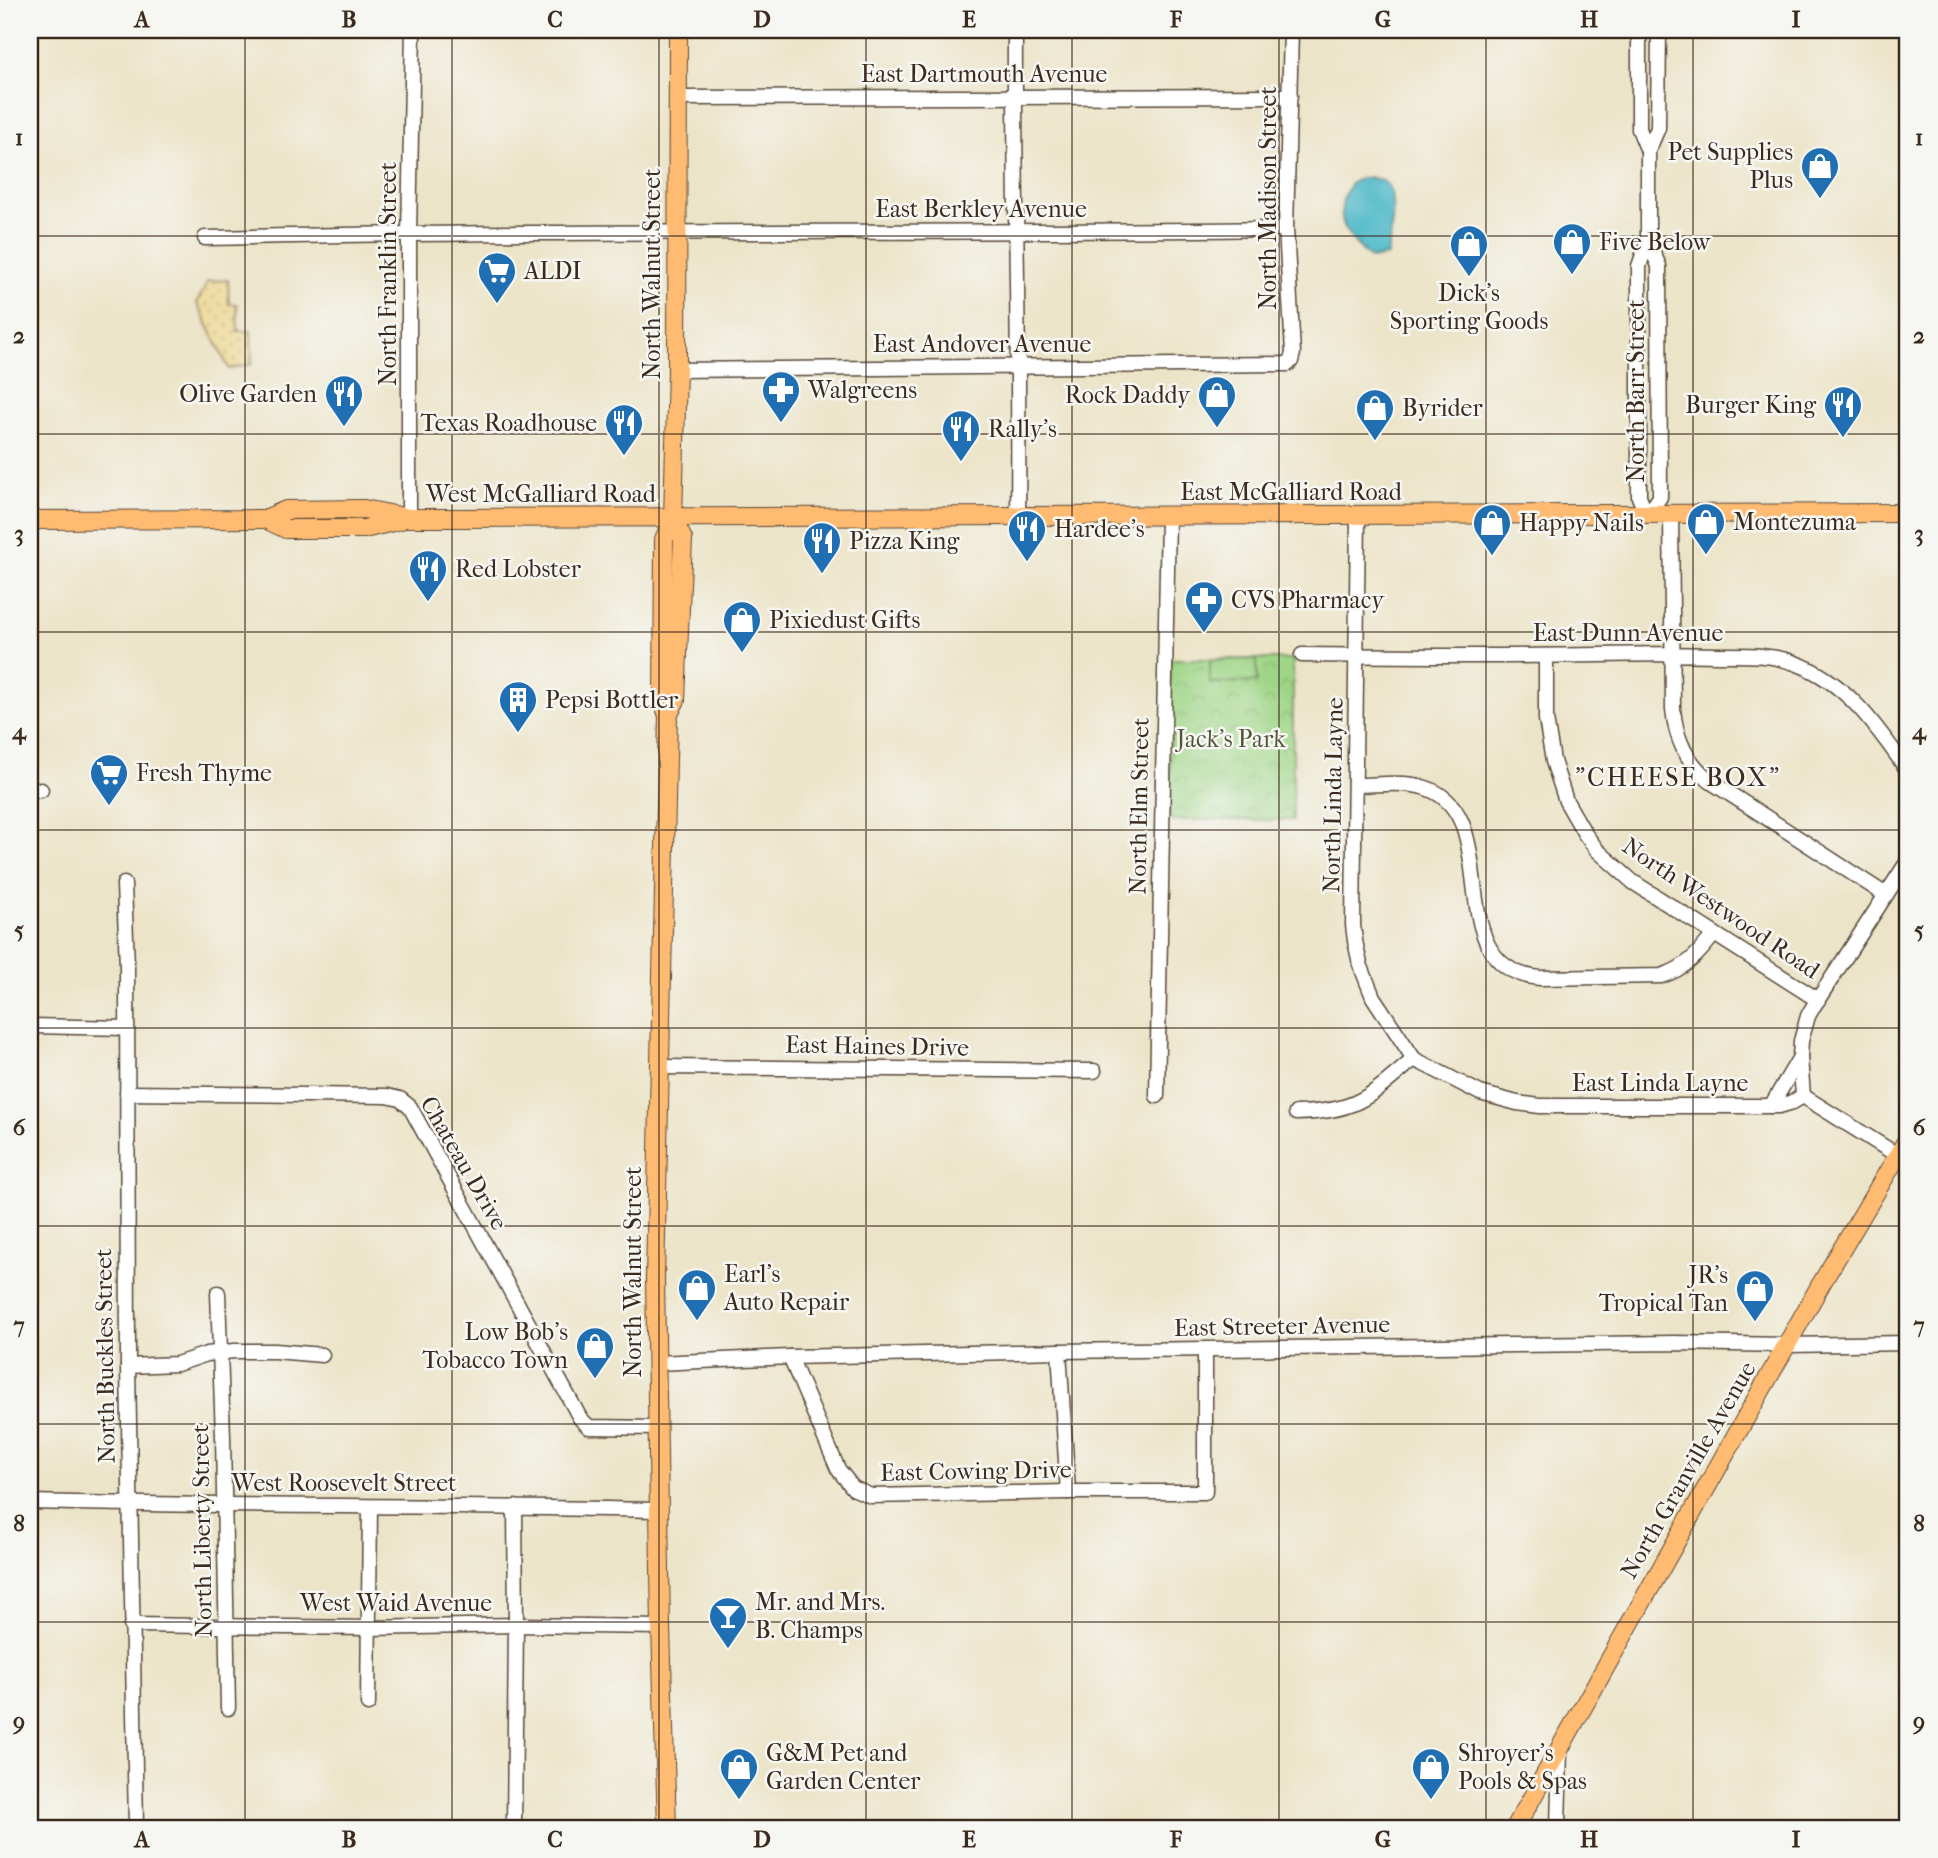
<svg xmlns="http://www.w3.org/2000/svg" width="1938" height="1858" font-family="'IM FELL French Canon',serif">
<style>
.sand{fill:url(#sand-dots);stroke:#94825e;stroke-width:2}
.park{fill:url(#park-crowns);stroke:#6c8052;stroke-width:2}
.pitch{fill:#9ed586;stroke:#6c8052;stroke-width:2}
.water{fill:#4cb8c7;stroke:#447172;stroke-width:2}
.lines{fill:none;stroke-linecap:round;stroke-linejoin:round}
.minor-casing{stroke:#564638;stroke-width:17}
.major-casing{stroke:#564638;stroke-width:20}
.minor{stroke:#fff;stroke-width:14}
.major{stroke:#ffbb71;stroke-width:18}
.grid{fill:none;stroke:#3b2a1e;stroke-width:2;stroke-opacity:0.55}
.labels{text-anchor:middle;stroke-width:5;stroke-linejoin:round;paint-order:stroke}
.street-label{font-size:24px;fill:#3b2a1e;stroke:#f6f6f2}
.poi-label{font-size:24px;fill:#3b2a1e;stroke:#f6f6f2;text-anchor:start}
.park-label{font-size:24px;fill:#545538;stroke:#f6f6f2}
.neighbourhood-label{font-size:26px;letter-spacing:2px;fill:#3b2a1e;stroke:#f6f6f2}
.neatline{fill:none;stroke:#3b2a1e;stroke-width:2.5}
.grid-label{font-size:23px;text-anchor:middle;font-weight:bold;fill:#3b2a1e}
</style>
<defs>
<pattern id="sand-dots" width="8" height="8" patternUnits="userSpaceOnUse" patternTransform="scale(1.75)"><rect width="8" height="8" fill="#eeda9e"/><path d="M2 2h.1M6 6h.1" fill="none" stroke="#cdbb88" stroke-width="1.8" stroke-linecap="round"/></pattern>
<pattern id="park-crowns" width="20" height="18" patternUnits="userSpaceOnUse" patternTransform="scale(1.75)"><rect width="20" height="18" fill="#9ed586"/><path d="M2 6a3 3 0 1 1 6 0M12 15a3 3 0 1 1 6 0" fill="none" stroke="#89b773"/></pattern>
</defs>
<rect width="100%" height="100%" fill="#f6f6f2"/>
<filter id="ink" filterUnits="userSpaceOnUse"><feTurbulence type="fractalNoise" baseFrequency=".0143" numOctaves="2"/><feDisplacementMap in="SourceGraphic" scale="14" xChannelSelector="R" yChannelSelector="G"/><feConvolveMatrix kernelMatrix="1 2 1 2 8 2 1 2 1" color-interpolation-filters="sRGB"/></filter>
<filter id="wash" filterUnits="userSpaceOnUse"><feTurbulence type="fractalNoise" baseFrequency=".00686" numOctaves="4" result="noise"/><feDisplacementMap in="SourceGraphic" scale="28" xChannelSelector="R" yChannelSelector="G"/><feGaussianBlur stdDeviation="1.57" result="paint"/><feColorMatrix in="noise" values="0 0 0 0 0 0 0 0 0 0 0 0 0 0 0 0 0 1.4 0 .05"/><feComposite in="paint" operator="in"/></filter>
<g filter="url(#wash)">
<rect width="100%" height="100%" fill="#ece4c8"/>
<polygon class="sand" points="228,280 229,304 237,304 238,331 251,331 252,364 229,369 197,303 208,281"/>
<rect class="park" x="1170" y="659" width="123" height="161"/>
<polygon class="pitch" points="1257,659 1257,682 1210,683 1210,660"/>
<path class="water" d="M1368 177C1372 178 1380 179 1384 182 1400 192 1389 240 1387 256L1371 259C1352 241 1335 225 1344 197 1350 181 1352 181 1368 177Z"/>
</g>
<g filter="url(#ink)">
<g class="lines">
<defs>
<g id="minor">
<path d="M1015 30C1014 192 1020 355 1018 517"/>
<polyline points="1639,30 1639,129 1648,151"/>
<polyline points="677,98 1290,96"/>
<path d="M205 238C565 229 926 234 1286 229"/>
<polyline points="677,370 1288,364 1291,361 1293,353 1286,229 1291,30"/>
<path d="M1671 514 1673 709C1676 740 1686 761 1710 781L1886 895"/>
<polyline points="1647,515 1639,497 1639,266 1648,241 1648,151 1658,128 1659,30"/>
<polyline points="1647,515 1660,497 1659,266 1648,241"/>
<polyline points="1358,516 1353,925 1355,941 1360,964 1373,997 1414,1059 1480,1093 1517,1103 1540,1106 1779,1106 1793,1102 1803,1096 1897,1155"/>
<polyline points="409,518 409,234 413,30"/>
<path d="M1302 655C1401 656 1500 657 1599 655 1640 654 1680 654 1721 655 1746 655 1771 654 1795 663 1846 681 1878 728 1908 771"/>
<polyline points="1546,656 1546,719 1553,761 1566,801 1585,834 1597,850 1633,882 1818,1000"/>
<path d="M1356 785C1381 785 1408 780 1431 790 1505 822 1438 969 1540 978L1661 976C1685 969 1699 954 1714 934"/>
<polyline points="30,790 41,790"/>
<polyline points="124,884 127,967 128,1366 136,1828"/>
<polyline points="30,1026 126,1028"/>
<polyline points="1800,1057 1803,1096"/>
<polyline points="660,1067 1094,1071"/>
<polyline points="127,1093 387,1096 400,1099 410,1107 580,1418 589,1427 658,1428"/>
<polyline points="1157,1096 1168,517"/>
<polyline points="1771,1106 1800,1057 1801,1041 1808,1016 1813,1007 1908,861"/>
<path d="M1296 1113C1357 1112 1369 1097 1414 1059"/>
<polyline points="218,1293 223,1437 228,1708"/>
<polyline points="1059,1351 1068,1492"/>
<polyline points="790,1357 838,1469 853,1488 871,1496 1068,1492 1205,1492 1205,1350"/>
<polyline points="657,1363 790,1357 1059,1351 1674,1343 1788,1345 1908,1343"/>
<polyline points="128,1366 177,1364 207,1354 234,1351 275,1351 322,1355"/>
<path d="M30 1502C239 1507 449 1505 659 1510"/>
<polyline points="131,1625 369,1628 516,1625 661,1627"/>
<polyline points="368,1704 370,1507"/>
<polyline points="514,1828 516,1625 515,1507"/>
<polyline points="1558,1828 1560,1749"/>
</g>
<g id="major">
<polyline points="265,519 286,529 364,529 401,520"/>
<polyline points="30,520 265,519 286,510 364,509 409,518 457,518 1908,513"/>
<polyline points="668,716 676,700 683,539 673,519"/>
<polyline points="667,1828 661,1627 655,1279 668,716 663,701 664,539 673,519 677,370 678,30"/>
<polyline points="1515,1828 1821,1284 1908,1138"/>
</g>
</defs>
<use href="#minor" class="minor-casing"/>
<use href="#major" class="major-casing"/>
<use href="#minor" class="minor"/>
<use href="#major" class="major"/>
</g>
</g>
<path class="grid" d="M245 30V1828M452 30V1828M659 30V1828M866 30V1828M1072 30V1828M1279 30V1828M1486 30V1828M1693 30V1828M30 236H1908M30 434H1908M30 632H1908M30 830H1908M30 1028H1908M30 1226H1908M30 1424H1908M30 1622H1908"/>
<defs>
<symbol id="shop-pin" viewBox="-11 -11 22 30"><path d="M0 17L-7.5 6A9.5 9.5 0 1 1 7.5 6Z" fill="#1f6fb2" stroke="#f6f6f2"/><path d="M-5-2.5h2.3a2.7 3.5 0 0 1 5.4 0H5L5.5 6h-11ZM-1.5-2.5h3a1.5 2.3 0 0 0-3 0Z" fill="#fff"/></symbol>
<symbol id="supermarket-pin" viewBox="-11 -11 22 30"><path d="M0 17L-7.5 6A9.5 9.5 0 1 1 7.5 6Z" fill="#1f6fb2" stroke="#f6f6f2"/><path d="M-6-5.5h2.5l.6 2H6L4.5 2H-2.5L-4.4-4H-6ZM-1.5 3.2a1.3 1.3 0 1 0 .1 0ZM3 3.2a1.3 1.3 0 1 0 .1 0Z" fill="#fff"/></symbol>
<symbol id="pharmacy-pin" viewBox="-11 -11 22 30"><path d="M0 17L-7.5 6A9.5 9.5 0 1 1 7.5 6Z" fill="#1f6fb2" stroke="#f6f6f2"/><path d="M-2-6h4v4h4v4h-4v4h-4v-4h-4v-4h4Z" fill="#fff"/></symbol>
<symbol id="restaurant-pin" viewBox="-11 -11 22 30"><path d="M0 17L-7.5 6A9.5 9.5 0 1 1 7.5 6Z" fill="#1f6fb2" stroke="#f6f6f2"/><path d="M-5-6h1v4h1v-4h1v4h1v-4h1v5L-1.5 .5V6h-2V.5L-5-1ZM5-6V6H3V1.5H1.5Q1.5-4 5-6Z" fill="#fff"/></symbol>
<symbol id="building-pin" viewBox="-11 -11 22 30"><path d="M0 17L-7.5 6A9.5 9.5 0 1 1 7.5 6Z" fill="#1f6fb2" stroke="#f6f6f2"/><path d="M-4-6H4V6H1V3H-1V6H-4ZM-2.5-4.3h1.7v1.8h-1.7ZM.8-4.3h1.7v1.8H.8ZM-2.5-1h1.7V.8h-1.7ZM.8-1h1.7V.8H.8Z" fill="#fff"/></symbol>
<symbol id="bar-pin" viewBox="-11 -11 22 30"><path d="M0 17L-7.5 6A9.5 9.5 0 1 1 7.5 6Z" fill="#1f6fb2" stroke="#f6f6f2"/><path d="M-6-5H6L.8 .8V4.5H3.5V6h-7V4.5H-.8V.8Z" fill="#fff"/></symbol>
</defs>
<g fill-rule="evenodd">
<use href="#shop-pin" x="1798" y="144" width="44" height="60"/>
<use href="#shop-pin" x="1550" y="220" width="44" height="60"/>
<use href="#shop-pin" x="1447" y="222" width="44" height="60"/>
<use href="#supermarket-pin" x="475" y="249" width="44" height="60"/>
<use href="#pharmacy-pin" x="759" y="368" width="44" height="60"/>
<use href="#restaurant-pin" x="322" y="372" width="44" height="60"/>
<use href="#shop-pin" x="1195" y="373" width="44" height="60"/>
<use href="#restaurant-pin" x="1821" y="383" width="44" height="60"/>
<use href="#shop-pin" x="1353" y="386" width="44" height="60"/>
<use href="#restaurant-pin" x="602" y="401" width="44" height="60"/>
<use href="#restaurant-pin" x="939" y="407" width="44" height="60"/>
<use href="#shop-pin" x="1684" y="500" width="44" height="60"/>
<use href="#shop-pin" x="1470" y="501" width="44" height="60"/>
<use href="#restaurant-pin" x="1005" y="507" width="44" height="60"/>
<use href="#restaurant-pin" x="800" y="519" width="44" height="60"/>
<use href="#restaurant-pin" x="406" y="547" width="44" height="60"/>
<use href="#pharmacy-pin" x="1182" y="578" width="44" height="60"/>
<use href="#shop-pin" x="720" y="598" width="44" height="60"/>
<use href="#building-pin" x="496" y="678" width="44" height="60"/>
<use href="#supermarket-pin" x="87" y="751" width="44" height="60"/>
<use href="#shop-pin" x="675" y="1266" width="44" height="60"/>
<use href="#shop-pin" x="1733" y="1267" width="44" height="60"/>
<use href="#shop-pin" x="573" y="1324" width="44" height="60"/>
<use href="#bar-pin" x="706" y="1594" width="44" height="60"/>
<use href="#shop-pin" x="717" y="1745" width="44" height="60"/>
<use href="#shop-pin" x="1409" y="1745" width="44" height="60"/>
</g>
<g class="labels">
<g class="street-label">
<text x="984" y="82">East Dartmouth Avenue</text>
<text transform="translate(1268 198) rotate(-90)" y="8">North Madison Street</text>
<text x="981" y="217">East Berkley Avenue</text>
<text transform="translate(388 274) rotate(-90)" y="8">North Franklin Street</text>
<text transform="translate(652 274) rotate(-90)" y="8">North Walnut Street</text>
<text x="982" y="352">East Andover Avenue</text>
<text transform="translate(1636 391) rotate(-90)" y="8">North Barr Street</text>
<text x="1291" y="500">East McGalliard Road</text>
<text x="541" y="502">West McGalliard Road</text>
<text x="1628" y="641">East Dunn Avenue</text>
<text transform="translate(1333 795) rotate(-89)" y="8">North Linda Layne</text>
<text transform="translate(1139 806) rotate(-89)" y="8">North Elm Street</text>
<text transform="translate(1721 908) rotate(34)" y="8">North Westwood Road</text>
<text transform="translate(877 1046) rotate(1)" y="8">East Haines Drive</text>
<text x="1660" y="1091">East Linda Layne</text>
<text transform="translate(464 1163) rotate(60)" y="8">Chateau Drive</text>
<text transform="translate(633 1272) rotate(-90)" y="8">North Walnut Street</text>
<text transform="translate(1282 1326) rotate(-1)" y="8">East Streeter Avenue</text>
<text transform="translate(105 1356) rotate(-91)" y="8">North Buckles Street</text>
<text transform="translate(1688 1470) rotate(-60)" y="8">North Granville Avenue</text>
<text transform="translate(976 1471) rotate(-1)" y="8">East Cowing Drive</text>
<text x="344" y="1491">West Roosevelt Street</text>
<text transform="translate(202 1531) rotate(-91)" y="8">North Liberty Street</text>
<text x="396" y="1611">West Waid Avenue</text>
</g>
<g class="poi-label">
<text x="1793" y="160" text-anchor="end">Pet Supplies<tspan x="1793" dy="28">Plus</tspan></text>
<text x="1599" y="250">Five Below</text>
<text x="524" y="279">ALDI</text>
<text x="1469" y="301" text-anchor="middle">Dick's<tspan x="1469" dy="28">Sporting Goods</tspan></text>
<text x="808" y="398">Walgreens</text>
<text x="317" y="402" text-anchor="end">Olive Garden</text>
<text x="1190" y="403" text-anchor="end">Rock Daddy</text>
<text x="1816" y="413" text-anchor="end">Burger King</text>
<text x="1402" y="416">Byrider</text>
<text x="597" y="431" text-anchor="end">Texas Roadhouse</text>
<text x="988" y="437">Rally's</text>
<text x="1733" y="530">Montezuma</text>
<text x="1519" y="531">Happy Nails</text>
<text x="1054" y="537">Hardee's</text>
<text x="849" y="549">Pizza King</text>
<text x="455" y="577">Red Lobster</text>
<text x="1231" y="608">CVS Pharmacy</text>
<text x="769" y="628">Pixiedust Gifts</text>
<text x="545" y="708">Pepsi Bottler</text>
<text x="136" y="781">Fresh Thyme</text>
<text x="724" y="1282">Earl's<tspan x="724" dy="28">Auto Repair</tspan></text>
<text x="1728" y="1283" text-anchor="end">JR's<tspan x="1728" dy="28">Tropical Tan</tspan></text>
<text x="568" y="1340" text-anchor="end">Low Bob's<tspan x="568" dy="28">Tobacco Town</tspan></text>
<text x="755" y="1610">Mr. and Mrs.<tspan x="755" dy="28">B. Champs</tspan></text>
<text x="766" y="1761">G&amp;M Pet and<tspan x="766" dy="28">Garden Center</tspan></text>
<text x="1458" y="1761">Shroyer's<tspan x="1458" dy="28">Pools &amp; Spas</tspan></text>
</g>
<g class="park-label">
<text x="1231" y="747">Jack's Park</text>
</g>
<g class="neighbourhood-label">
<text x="1678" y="786">"CHEESE BOX"</text>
</g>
</g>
<rect width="1938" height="1858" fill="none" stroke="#f6f6f2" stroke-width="77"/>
<rect x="38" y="38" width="1861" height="1782" class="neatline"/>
<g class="grid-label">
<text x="142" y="27">A</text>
<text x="349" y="27">B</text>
<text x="555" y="27">C</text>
<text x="762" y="27">D</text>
<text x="969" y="27">E</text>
<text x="1176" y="27">F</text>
<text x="1383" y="27">G</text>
<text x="1589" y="27">H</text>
<text x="1796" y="27">I</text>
<text x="19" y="145">1</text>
<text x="1919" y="145">1</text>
<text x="19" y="343">2</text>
<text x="1919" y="343">2</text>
<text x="19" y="541">3</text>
<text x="1919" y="541">3</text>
<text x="19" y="739">4</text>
<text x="1919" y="739">4</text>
<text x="19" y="937">5</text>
<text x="1919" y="937">5</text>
<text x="19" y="1135">6</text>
<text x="1919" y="1135">6</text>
<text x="19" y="1333">7</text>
<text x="1919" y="1333">7</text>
<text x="19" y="1531">8</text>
<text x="1919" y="1531">8</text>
<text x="19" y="1729">9</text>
<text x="1919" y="1729">9</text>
<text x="142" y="1847">A</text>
<text x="349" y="1847">B</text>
<text x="555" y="1847">C</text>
<text x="762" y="1847">D</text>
<text x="969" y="1847">E</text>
<text x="1176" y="1847">F</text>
<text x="1383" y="1847">G</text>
<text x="1589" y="1847">H</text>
<text x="1796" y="1847">I</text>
</g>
</svg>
